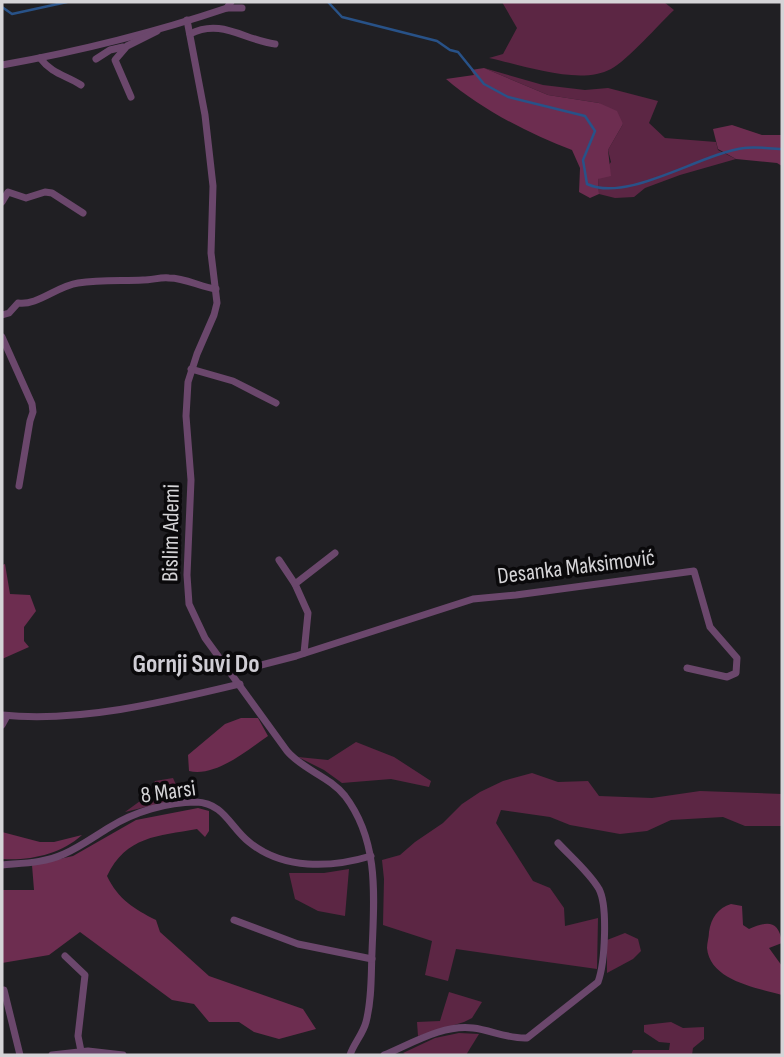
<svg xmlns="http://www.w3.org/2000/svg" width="784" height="1057" font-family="'Sofia Sans Condensed',sans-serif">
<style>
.green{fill:#5c2644}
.forest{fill:#6d2d50}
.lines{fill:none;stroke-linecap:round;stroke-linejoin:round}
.stream{stroke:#285288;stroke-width:2.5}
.minor{stroke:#6b476c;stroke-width:7}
.labels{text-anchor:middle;stroke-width:7;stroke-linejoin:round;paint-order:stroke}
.street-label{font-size:23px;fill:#d5d4d7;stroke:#0a090b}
.quarter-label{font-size:26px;font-weight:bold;fill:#cfcdd4;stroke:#0a090b}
</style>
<rect width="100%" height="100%" fill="#201f23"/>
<g class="green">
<path d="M502 2H664L674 10C658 25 628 60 611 69 580 86 522 65 489 58L503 54 517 28Z"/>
<polygon points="484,68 543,85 585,90 608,88 658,101 649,123 665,138 716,142 718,150 736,159 680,175 645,188 634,197 615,198 599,194 598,179 611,162 608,150 623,124 599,103 548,95"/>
<polygon points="356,742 394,757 431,781 429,787 391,779 342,783 324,770 298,757 328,760"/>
<polygon points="532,773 558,782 588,781 599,796 652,798 700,791 782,794 782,826 745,826 723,817 671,820 647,831 620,834 570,825 550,817 501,810 496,823 533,881 550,888 564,908 565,926 598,918 597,969 456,949 448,981 425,975 432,941 383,925 384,879 382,860 400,855 415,842 443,823 462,804 480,792 503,781"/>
<polygon points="173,778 182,798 125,812 147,796 155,781"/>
<polygon points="349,869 345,916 318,911 295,899 289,873 324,873"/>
<polygon points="625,933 638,939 641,951 633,959 607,973 607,940"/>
<polygon points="449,992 482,1002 472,1018 464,1022 418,1036 417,1022 440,1021"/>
<polygon points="671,1022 683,1028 704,1027 704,1039 693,1048 692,1055 631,1055 633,1050 669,1050 670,1043 659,1042 644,1032 644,1025"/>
<polygon points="459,1033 479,1034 466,1055 407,1055 403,1053 435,1038"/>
</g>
<g class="forest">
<path d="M484 68 548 95 599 103 617 111 623 124 608 150 611 176 598 179 599 194 590 198 579 192 580 168 572 150C529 134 481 109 446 79L474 75 471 70Z"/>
<polygon points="732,125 762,135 782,135 782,166 777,163 736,159 718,149 713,129"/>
<polygon points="5,564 10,594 30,595 36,611 24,627 24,641 29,647 2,659 2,565"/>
<path d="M241 718H258L268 736C246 751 216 777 189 771L188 755 225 724Z"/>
<path d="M198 808 209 811V831L205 837 197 829C158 836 126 836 107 876 118 899 134 909 156 920L160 932 209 976 303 1009 316 1029 279 1039 254 1032 239 1022H209L194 1004 172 1000 80 932 49 955 2 963V890H34L32 865 73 856 136 820Z"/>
<path d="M2 832 40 842H54L82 835C61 854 30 861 2 859Z"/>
<path d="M731 904 742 906 743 925 749 929C767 921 779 920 782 943L769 948 782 966V995C758 988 710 981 707 948 707 943 709 937 709 932 711 918 718 908 731 904Z"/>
</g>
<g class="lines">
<g class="stream">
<path d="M328 2 342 17 437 41 450 50 458 52 484 84 508 97 585 116 595 131 583 160 587 184C628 203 699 154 744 148 756 146 770 149 782 149"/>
<polyline points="2,7 12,14 67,2"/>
</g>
<g class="minor">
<polyline points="227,8 242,8"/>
<path d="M187 20 205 115 213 186 211 253 217 303 214 315 197 354 188 382 186 416 191 480 187 575 189 604 205 638 287 751C303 770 329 776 345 796 380 842 374 899 372 952 371 975 372 999 366 1022 363 1034 354 1043 350 1055"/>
<path d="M190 34C221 18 244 40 275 44"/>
<path d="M40 58C52 74 65 75 81 85"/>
<polyline points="96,59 110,50 123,47"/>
<path d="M2 65C75 52 156 32 227 8L231 2"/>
<polyline points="131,97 115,60 127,46 157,31"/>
<polyline points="2,202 8,192 26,198 45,192 52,193 83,213"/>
<path d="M2 315 9 313 18 303C37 306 57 286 78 283 100 280 121 281 143 280 152 280 161 277 169 278 186 278 200 287 216 289"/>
<polyline points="2,337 32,404 33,412 30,421 19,486"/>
<polyline points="191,369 233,381 276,403"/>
<polyline points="279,560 295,584 308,613 304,653"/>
<polyline points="295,584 335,553"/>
<polyline points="231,673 296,656 473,599 516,595 694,571 710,627 737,658 736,673 727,677 687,668"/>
<path d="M2 715C79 723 165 702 240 684"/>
<polyline points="2,725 7,716"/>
<path d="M2 865C24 863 44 863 64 854 80 847 95 836 110 827 134 812 167 802 196 802 224 803 230 827 249 842 283 870 331 868 371 856"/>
<polyline points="234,920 298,944 372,959"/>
<polyline points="65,956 85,975 78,1036 81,1051"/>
<polyline points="4,990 20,1055"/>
<polyline points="52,1055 88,1051 123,1055"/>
<path d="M384 1055C411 1044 443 1024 473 1028 491 1030 508 1039 527 1038L598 982C605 963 608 906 599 889 589 872 571 857 558 843"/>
</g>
</g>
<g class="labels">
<g class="street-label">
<text transform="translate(170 533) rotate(-89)" y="8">Bislim Ademi</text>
<text transform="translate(576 566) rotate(-7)" y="8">Desanka Maksimović</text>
<text transform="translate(168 791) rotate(-8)" y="8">8 Marsi</text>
</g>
<g class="quarter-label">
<text x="196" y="672">Gornji Suvi Do</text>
</g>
</g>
<rect width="784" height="1057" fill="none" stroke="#d5d4d7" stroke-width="7"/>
</svg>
